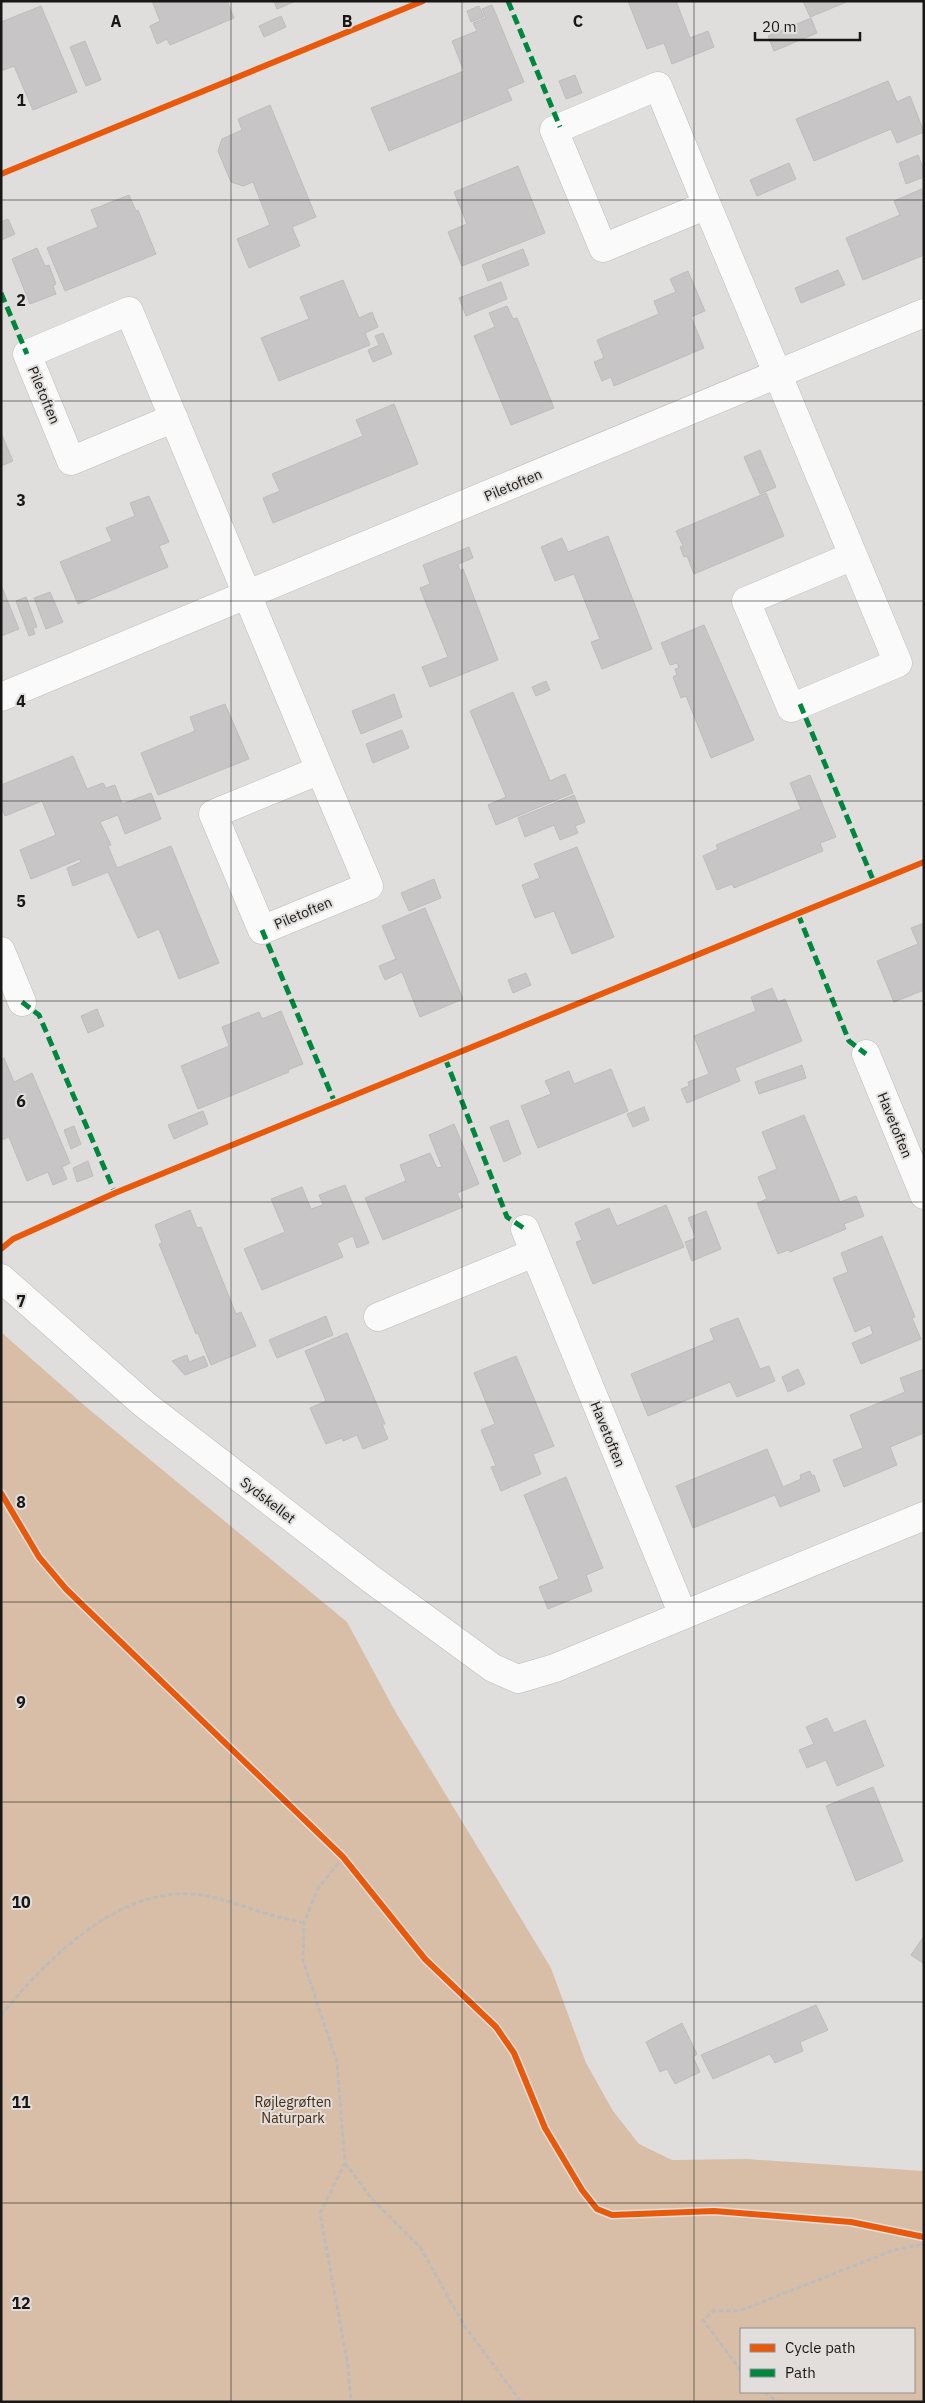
<svg xmlns="http://www.w3.org/2000/svg" width="925" height="2403" font-family="'IBM Plex Sans',sans-serif">
<style>
.green{fill:#d8bea7;fill-rule:evenodd}
.building{fill:#c7c5c5;stroke:#bebcbc}
.lines{fill:none;stroke-linecap:round;stroke-linejoin:round}
.minor-casing{stroke:#bdbcbb;stroke-width:29}
.path{stroke:#bdbcbb;stroke-width:3;stroke-dasharray:5 2.5;stroke-linecap:butt}
.minor{stroke:#fafafa;stroke-width:28}
.quiet{stroke:#00873e;stroke-width:5;stroke-dasharray:10 5;stroke-linecap:butt}
.cycleway-casing{stroke:#e1dedc;stroke-width:9}
.cycleway{stroke:#e8590c;stroke-width:6}
.grid{fill:none;stroke:#181716;stroke-width:1;stroke-opacity:0.55}
.labels{text-anchor:middle;stroke-width:4;stroke-linejoin:round;paint-order:stroke}
.street-label{font-size:14px;fill:#181716;stroke:#e1dedc}
.park-label{font-size:14px;fill:#472b0f;stroke:#e1dedc}
.grid-label{font-size:16px;text-anchor:middle;font-weight:bold;fill:#181716;stroke:#e1dedc;stroke-width:4;stroke-linejoin:round;paint-order:stroke}
</style>
<rect width="100%" height="100%" fill="#e0dedd"/>
<path class="green" d="M1 1332 85 1406 347 1622 395 1711 551 1968 586 2063 613 2111 639 2144 672 2160 746 2159 924 2171V2402H1ZM741 2329H914V2392H741Z"/>
<g class="building">
<polygon points="152,1 227,1 234,18 170,45 167,39 157,44 150,26 160,21"/>
<polygon points="274,1 296,1 277,9"/>
<polygon points="628,1 676,1 690,38 708,31 714,47 672,64 664,43 647,49"/>
<polygon points="803,1 849,1 810,17"/>
<polygon points="492,5 524,82 507,89 512,100 389,151 371,108 464,71 452,41 477,31 473,23 486,18 482,9"/>
<polygon points="41,6 77,92 33,110 14,66 1,71 1,22"/>
<polygon points="479,6 484,17 471,22 467,11"/>
<polygon points="281,16 286,27 264,37 259,26"/>
<polygon points="811,18 817,33 774,51 768,36"/>
<polygon points="85,41 101,80 86,86 70,47"/>
<polygon points="575,75 582,93 566,99 559,81"/>
<polygon points="888,81 897,102 910,96 924,132 897,143 891,129 814,161 796,119"/>
<polygon points="270,105 316,217 292,227 300,246 249,268 237,239 270,225 253,182 243,186 231,182 218,151 222,139 242,130 238,119"/>
<polygon points="918,155 924,170 924,177 906,184 899,163"/>
<polygon points="789,163 796,179 757,196 750,180"/>
<polygon points="518,166 545,233 462,266 448,232 467,224 454,192"/>
<polygon points="924,188 924,255 863,280 846,238 900,215 894,201"/>
<polygon points="129,195 136,211 138,210 156,254 65,291 47,248 98,227 91,210"/>
<polygon points="8,219 15,234 1,240 1,222"/>
<polygon points="37,248 45,266 49,265 56,284 53,286 56,294 30,304 12,259"/>
<polygon points="523,249 529,265 488,281 482,265"/>
<polygon points="838,270 845,285 801,303 795,288"/>
<polygon points="688,271 705,311 691,317 704,348 614,386 611,377 602,381 594,362 604,358 597,340 659,314 654,301 676,292 670,279"/>
<polygon points="343,280 359,318 372,312 378,327 365,333 370,345 279,381 261,338 309,319 300,297"/>
<polygon points="501,282 507,299 466,316 459,298"/>
<polygon points="507,306 513,319 517,318 554,408 511,425 474,336 495,327 489,313"/>
<polygon points="383,333 392,354 373,362 368,350 379,345 375,336"/>
<polygon points="394,404 418,464 273,523 263,498 280,491 272,474 363,436 356,420"/>
<polygon points="1,433 13,461 1,466"/>
<polygon points="760,450 776,487 760,494 744,457"/>
<polygon points="766,493 784,536 694,574 687,556 684,557 680,547 683,546 676,531"/>
<polygon points="149,496 169,542 159,546 168,567 78,604 60,562 112,541 106,528 135,516 130,503"/>
<polygon points="608,536 652,649 602,669 591,642 600,639 574,574 555,581 541,547 562,538 568,552"/>
<polygon points="469,547 473,558 458,564 460,571 463,569 498,660 430,687 422,667 448,657 420,588 430,584 423,565"/>
<polygon points="1,585 19,629 1,636"/>
<polygon points="50,592 63,622 46,629 34,598"/>
<polygon points="26,597 37,627 33,628 35,634 29,636 16,601"/>
<polygon points="704,625 754,740 711,758 686,696 681,698 673,677 677,675 675,669 679,668 677,663 670,665 661,643"/>
<polygon points="546,681 550,690 536,696 532,687"/>
<polygon points="513,692 550,781 565,774 573,793 496,825 488,805 506,797 470,711"/>
<polygon points="394,694 402,717 361,734 352,711"/>
<polygon points="225,704 249,759 158,795 141,753 195,731 190,717"/>
<polygon points="402,730 409,748 373,763 366,744"/>
<polygon points="73,756 87,789 103,783 106,788 115,785 122,804 151,793 161,819 125,834 118,815 100,822 111,845 108,846 117,868 171,846 219,963 179,979 159,929 138,938 108,872 73,886 67,868 81,862 80,859 31,879 20,850 56,835 42,801 5,816 1,807 1,785"/>
<polygon points="810,775 836,837 820,843 823,851 734,888 732,884 717,890 703,856 718,849 716,845 801,809 790,783"/>
<polygon points="574,795 585,822 575,826 578,833 560,840 554,825 525,837 518,818"/>
<polygon points="577,847 614,937 572,954 554,911 535,918 522,885 540,878 534,864"/>
<polygon points="434,879 441,898 409,911 401,893"/>
<polygon points="425,908 463,999 420,1017 402,972 385,980 379,966 396,959 382,926"/>
<polygon points="924,923 924,990 894,1002 877,961 918,944 911,928"/>
<polygon points="526,973 531,985 513,993 508,980"/>
<polygon points="772,988 778,1002 785,999 802,1041 735,1068 740,1081 687,1103 681,1089 689,1086 688,1082 709,1074 694,1036 756,1011 751,997"/>
<polygon points="97,1009 104,1026 88,1033 81,1016"/>
<polygon points="281,1011 303,1064 288,1070 289,1072 198,1109 181,1066 229,1046 222,1027 259,1012 262,1019"/>
<polygon points="4,1058 14,1082 32,1073 70,1163 62,1167 67,1179 53,1185 48,1172 27,1181 9,1137 1,1140 1,1060"/>
<polygon points="802,1065 806,1078 759,1094 755,1082"/>
<polygon points="611,1069 628,1111 538,1148 521,1106 551,1094 545,1081 569,1071 574,1084"/>
<polygon points="644,1107 649,1120 633,1127 627,1114"/>
<polygon points="203,1111 208,1124 174,1139 168,1125"/>
<polygon points="804,1115 840,1202 856,1196 864,1216 844,1224 846,1229 790,1252 788,1250 778,1254 757,1203 767,1199 758,1177 777,1169 762,1132"/>
<polygon points="508,1120 521,1154 504,1162 490,1127"/>
<polygon points="454,1124 479,1184 457,1193 463,1207 383,1240 365,1198 406,1181 400,1165 430,1153 437,1168 442,1167 429,1135"/>
<polygon points="74,1126 81,1144 71,1149 64,1130"/>
<polygon points="88,1161 93,1176 77,1182 73,1168"/>
<polygon points="345,1185 369,1243 357,1248 353,1236 337,1243 343,1257 262,1290 244,1249 285,1232 271,1199 302,1187 311,1209 323,1205 319,1195"/>
<polygon points="666,1205 684,1247 593,1284 576,1242 582,1240 575,1223 609,1208 617,1226"/>
<polygon points="190,1210 197,1228 201,1227 236,1314 241,1312 256,1346 211,1365 198,1333 196,1334 159,1244 162,1243 155,1225"/>
<polygon points="706,1211 721,1249 692,1261 685,1242 696,1238 688,1218"/>
<polygon points="882,1236 915,1317 912,1318 921,1339 861,1364 852,1343 873,1334 870,1325 855,1332 833,1278 848,1272 841,1253"/>
<polygon points="326,1316 333,1335 277,1358 269,1340"/>
<polygon points="738,1318 760,1369 769,1366 775,1381 737,1397 730,1382 648,1416 631,1374 714,1340 710,1329"/>
<polygon points="347,1333 385,1424 382,1424 388,1439 363,1449 357,1435 343,1441 342,1438 326,1444 310,1408 326,1401 305,1351"/>
<polygon points="187,1355 189,1362 204,1356 208,1366 185,1375 172,1361"/>
<polygon points="516,1356 554,1446 533,1454 541,1474 501,1491 491,1467 496,1466 481,1430 495,1424 474,1373"/>
<polygon points="798,1369 805,1384 788,1392 782,1377"/>
<polygon points="924,1369 924,1433 890,1447 897,1465 844,1487 833,1460 863,1448 850,1415 905,1392 900,1378"/>
<polygon points="767,1449 783,1487 801,1479 800,1475 810,1471 812,1476 814,1475 820,1491 780,1507 775,1495 693,1528 676,1486"/>
<polygon points="566,1477 603,1568 586,1575 592,1591 548,1609 539,1587 559,1579 524,1495"/>
<polygon points="827,1718 834,1733 865,1720 884,1766 837,1786 826,1760 807,1768 799,1750 814,1744 806,1727"/>
<polygon points="873,1787 903,1861 856,1881 826,1806"/>
<polygon points="924,1936 924,1964 911,1955"/>
<polygon points="816,2005 828,2030 800,2042 803,2051 775,2063 770,2054 713,2079 701,2055"/>
<polygon points="682,2023 697,2054 693,2057 700,2072 675,2084 667,2069 660,2072 646,2042"/>
</g>
<g class="lines">
<defs>
<g id="minor">
<polyline points="707,205 658,86 554,130 603,248 707,205 898,663 791,708 746,601 853,556"/>
<polyline points="174,418 71,461 27,354 129,311 320,770 213,814 262,930 369,886 320,770"/>
<polyline points="1,697 924,313"/>
<polyline points="1,951 22,1002"/>
<polyline points="866,1054 924,1195"/>
<polyline points="525,1229 683,1615"/>
<polyline points="1,1278 144,1404 371,1579 493,1668 518,1679 555,1668 924,1516"/>
<polyline points="378,1317 534,1253"/>
</g>
</defs>
<use href="#minor" class="minor-casing"/>
<g class="path">
<polyline points="343,1857 317,1890 304,1923 303,1961 337,2062 345,2163 320,2213 348,2366 351,2402"/>
<path d="M1 2015C46 1961 114 1890 190 1894 216 1895 239 1905 264 1913 277 1917 291 1920 304 1923"/>
<polyline points="345,2163 372,2199 420,2247 464,2325 521,2402"/>
<polyline points="741,2371 703,2320 713,2311 739,2311 894,2250 924,2244"/>
<polyline points="764,2392 779,2402"/>
</g>
<use href="#minor" class="minor"/>
<g class="quiet">
<polyline points="508,1 560,127"/>
<polyline points="1,293 27,354"/>
<polyline points="800,704 874,882"/>
<polyline points="798,914 849,1041 866,1054"/>
<polyline points="262,930 335,1103"/>
<polyline points="22,1002 39,1015 115,1193"/>
<polyline points="445,1058 507,1217 525,1229"/>
</g>
<defs>
<g id="cycleway">
<polyline points="1,174 423,1"/>
<polyline points="1,1249 13,1239 115,1193 924,862"/>
<polyline points="1,1493 39,1557 66,1589 343,1857 425,1959 496,2027 514,2053 545,2128 582,2190 597,2209 612,2215 714,2211 851,2222 924,2237"/>
</g>
</defs>
<use href="#cycleway" class="cycleway-casing"/>
<use href="#cycleway" class="cycleway"/>
</g>
<path class="grid" d="M231 1V2402M462 1V2402M694 1V2402M1 200H924M1 401H924M1 601H924M1 801H924M1 1001H924M1 1202H924M1 1402H924M1 1602H924M1 1802H924M1 2002H924M1 2203H924"/>
<g class="labels">
<g class="street-label">
<text transform="translate(44 395) rotate(67)" y="5">Piletoften</text>
<text transform="translate(513 485) rotate(-23)" y="5">Piletoften</text>
<text transform="translate(303 913) rotate(-23)" y="5">Piletoften</text>
<text transform="translate(895 1125) rotate(68)" y="5">Havetoften</text>
<text transform="translate(608 1434) rotate(68)" y="5">Havetoften</text>
<text transform="translate(268 1500) rotate(38)" y="5">Sydskellet</text>
</g>
<g class="park-label">
<text x="293" y="2107">Røjlegrøften<tspan x="293" dy="16">Naturpark</tspan></text>
</g>
</g>
<g class="grid-label">
<text x="116" y="27">A</text>
<text x="347" y="27">B</text>
<text x="578" y="27">C</text>
<text x="21" y="106">1</text>
<text x="21" y="306">2</text>
<text x="21" y="506">3</text>
<text x="21" y="707">4</text>
<text x="21" y="907">5</text>
<text x="21" y="1107">6</text>
<text x="21" y="1307">7</text>
<text x="21" y="1508">8</text>
<text x="21" y="1708">9</text>
<text x="21" y="1908">10</text>
<text x="21" y="2108">11</text>
<text x="21" y="2309">12</text>
</g>
<rect width="925" height="2403" fill="none" stroke="#181716" stroke-width="5"/>
<rect x="740" y="2328" width="175" height="65" fill="#e1dedc" stroke="#918e8d"/>
<rect x="750" y="2344" width="25" height="8" fill="#e8590c" stroke="#918e8d"/>
<text x="785" y="2353" font-size="15" fill="#181716">Cycle path</text>
<rect x="750" y="2369" width="25" height="8" fill="#00873e" stroke="#918e8d"/>
<text x="785" y="2378" font-size="15" fill="#181716">Path</text>
<path d="M755 32v8h105v-8" fill="none" stroke="#181716" stroke-width="2.5"/>
<text x="762" y="32" font-size="15" fill="#181716" stroke="#e1dedc" stroke-width="4" paint-order="stroke">20 m</text>
</svg>
